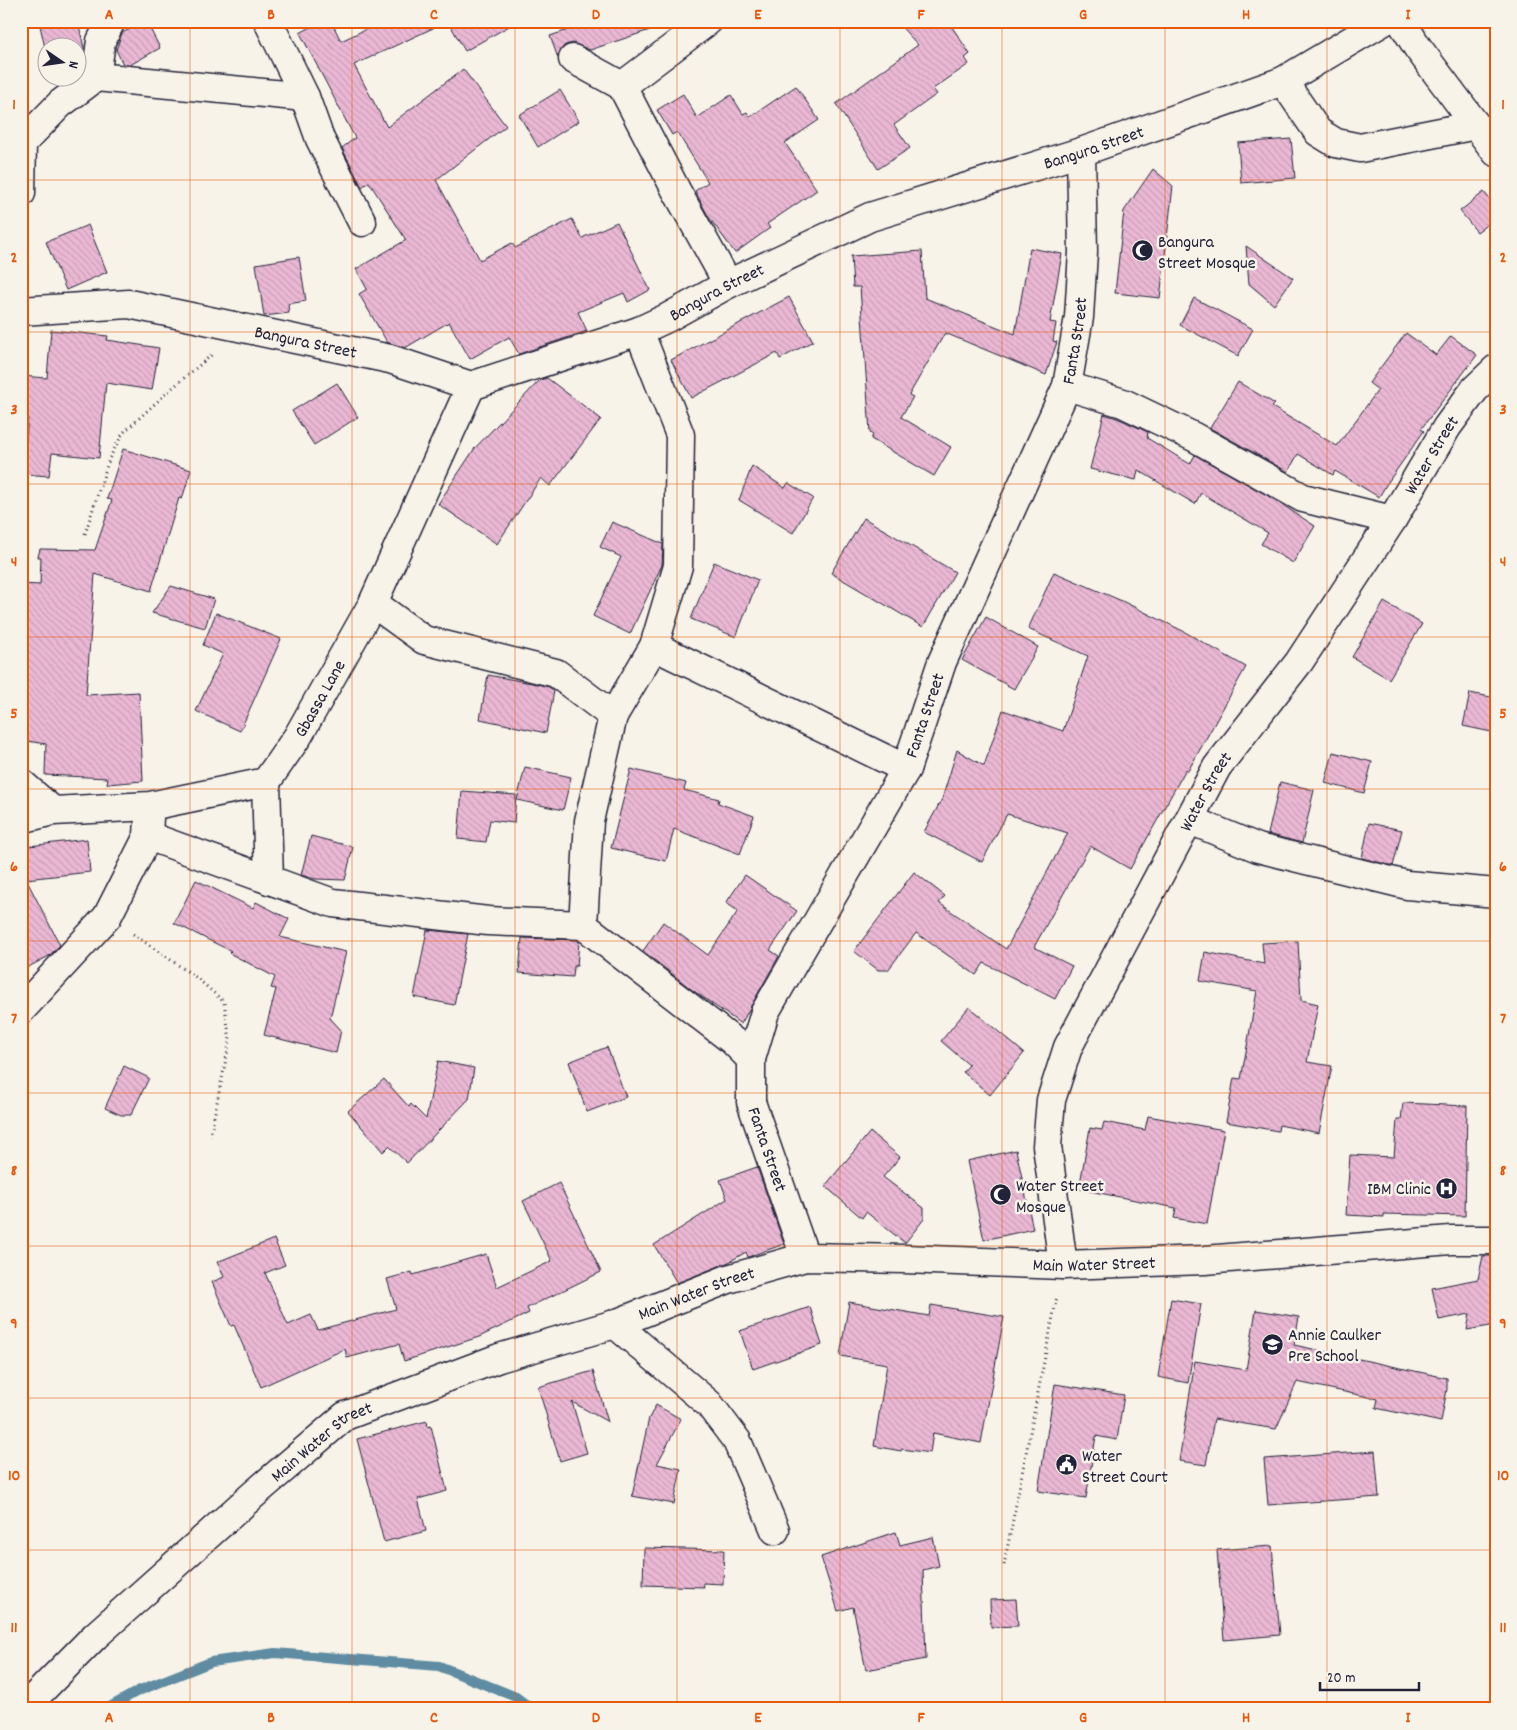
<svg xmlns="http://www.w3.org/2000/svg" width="1517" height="1730" font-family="Dekko,sans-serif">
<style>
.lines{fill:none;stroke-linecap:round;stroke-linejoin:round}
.stream{stroke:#5e8ca2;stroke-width:10}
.building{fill:url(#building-back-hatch);stroke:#22223b}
.minor-casing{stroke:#22223b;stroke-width:31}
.path{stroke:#22223b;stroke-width:3;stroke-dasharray:1 4;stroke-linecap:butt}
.minor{stroke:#f7f3e8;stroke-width:28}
.grid{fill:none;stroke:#e8590c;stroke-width:1;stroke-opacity:0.55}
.labels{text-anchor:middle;stroke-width:5;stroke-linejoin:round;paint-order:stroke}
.street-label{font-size:18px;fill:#22223b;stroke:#f7f3e8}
.poi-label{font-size:18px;fill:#22223b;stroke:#f7f3e8;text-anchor:start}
.neatline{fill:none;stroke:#e8590c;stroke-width:2}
.grid-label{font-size:16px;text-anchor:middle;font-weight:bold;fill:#e8590c}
</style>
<defs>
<pattern id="building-back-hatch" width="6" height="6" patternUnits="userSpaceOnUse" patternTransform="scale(1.25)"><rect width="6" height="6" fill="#ebb8d4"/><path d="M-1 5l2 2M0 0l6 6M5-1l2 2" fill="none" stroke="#c99eb7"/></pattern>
</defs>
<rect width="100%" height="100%" fill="#f7f3e8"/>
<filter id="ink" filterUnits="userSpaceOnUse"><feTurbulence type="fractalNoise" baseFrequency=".02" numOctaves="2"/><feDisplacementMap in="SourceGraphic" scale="10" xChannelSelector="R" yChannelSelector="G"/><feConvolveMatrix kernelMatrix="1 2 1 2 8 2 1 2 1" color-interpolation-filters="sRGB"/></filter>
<g filter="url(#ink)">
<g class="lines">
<polyline class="stream" points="106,1709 138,1691 211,1662 275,1653 439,1666 516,1697 532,1709"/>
</g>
<g class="building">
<polygon points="39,21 78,21 84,48 82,65 78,66 78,48 48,48 48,61"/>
<polygon points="146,21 160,48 130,65 123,64 116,50 122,33"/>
<polygon points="322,21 331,21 341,41 383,21 448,21 354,65 387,127 463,69 506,126 436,180 480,260 512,243 515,248 572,219 582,238 617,222 650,290 628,302 624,293 578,312 587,331 519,354 509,337 470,359 449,322 405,348 387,342 359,294 367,289 356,269 406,240 369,182 362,187 342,148 355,138 300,33"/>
<polygon points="448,21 518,21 465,51"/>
<polygon points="595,21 662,21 662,26 590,50 573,43 565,45 560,51 558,58 550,36"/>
<polygon points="896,21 948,21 970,54 965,58 969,64 933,89 937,94 894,125 910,148 878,169 836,104 918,45"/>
<polygon points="796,86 819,120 785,143 817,190 767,224 770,228 735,253 708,216 695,191 708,182 677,132 672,135 657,110 683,94 697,118 731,95 743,114 747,112 750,117"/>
<polygon points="560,90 579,121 538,147 519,115"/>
<polygon points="1291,139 1295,178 1241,183 1238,143"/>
<polygon points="1153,169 1173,186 1160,298 1115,293 1124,211"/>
<polygon points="1484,192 1496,207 1496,218 1477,232 1460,211"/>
<polygon points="88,225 107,272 66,290 46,242"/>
<polygon points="1246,246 1293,278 1274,305 1249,284"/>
<polygon points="1030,248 1062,254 1050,322 1056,323 1053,341 1057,342 1046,375 945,333 909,395 913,397 901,417 951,447 934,476 871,439 873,435 870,433 860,287 853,287 851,256 922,251 925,298 1015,334"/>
<polygon points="299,257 306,301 288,304 289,313 264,316 256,264"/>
<polygon points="789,297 813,341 780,359 777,353 691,398 671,360"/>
<polygon points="1194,298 1253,329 1238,356 1180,325"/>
<polygon points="51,330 108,336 107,340 159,348 152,390 106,383 99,458 52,453 49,476 23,474 28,416 21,415 21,376 47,378"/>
<polygon points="1406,333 1436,355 1451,336 1477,355 1421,429 1424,431 1386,485 1379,497 1335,471 1333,475 1298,454 1288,472 1210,428 1238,382 1275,404 1272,407 1337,446 1378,390 1369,383"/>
<polygon points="547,378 601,419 550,486 541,478 497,544 438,504 475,448 540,380"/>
<polygon points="337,383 358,417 314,445 292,411"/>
<polygon points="1104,414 1117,418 1148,432 1147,438 1190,464 1195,455 1272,498 1315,526 1293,563 1261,544 1268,533 1201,493 1195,504 1138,470 1136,480 1090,469"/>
<polygon points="123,449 191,470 182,499 179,498 151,591 95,574 86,695 139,692 143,781 107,784 108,778 45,775 46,744 21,740 21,584 40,585 41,557 38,557 40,549 95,550 112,500 107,499"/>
<polygon points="752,466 785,488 788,483 813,498 793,533 739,500"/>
<polygon points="864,518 955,572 923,627 831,573"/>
<polygon points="612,522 663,544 662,565 630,634 593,616 621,557 600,547"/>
<polygon points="714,562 758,580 736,637 691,619"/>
<polygon points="1054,572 1122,601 1183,631 1246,667 1188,771 1186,769 1130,869 1090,846 1034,947 1072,966 1055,999 984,963 976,975 916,933 888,970 878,970 854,951 914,872 945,896 939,903 1006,949 1068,833 1007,814 982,862 924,832 942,799 957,750 984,766 1003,710 1063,731 1088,656 1028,629"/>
<polygon points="171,586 214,599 205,628 152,613"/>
<polygon points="1384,602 1422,624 1389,679 1352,657"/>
<polygon points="216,613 281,639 240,731 196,711 223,654 203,645"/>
<polygon points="986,617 1038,647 1014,689 962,660"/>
<polygon points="488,675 537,684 549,687 554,691 546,733 480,719"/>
<polygon points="1470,693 1496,698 1496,733 1463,726"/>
<polygon points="1333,752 1372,762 1364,793 1325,783"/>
<polygon points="525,767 571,777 563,810 517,800"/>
<polygon points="631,769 686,783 684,790 719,799 718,803 754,816 740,854 674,829 666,861 611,848"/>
<polygon points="1280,782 1314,790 1302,843 1268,834"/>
<polygon points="462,791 516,795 514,823 490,820 486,842 458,839"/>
<polygon points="1369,823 1402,830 1393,866 1362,858"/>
<polygon points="311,836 353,847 345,880 315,879 301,875"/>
<polygon points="87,839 90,872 26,879 60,945 49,956 21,971 21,847"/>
<polygon points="745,875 797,911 770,950 779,956 741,1024 691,989 643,951 663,922 708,955 738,911 726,903"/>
<polygon points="196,880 253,908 256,902 289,919 280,937 346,952 330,1018 341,1030 336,1053 264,1035 276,989 271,988 275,977 229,953 231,951 174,923"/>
<polygon points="427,930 468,934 454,1005 414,997"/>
<polygon points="522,938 577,940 579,942 577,966 574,966 573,977 519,973"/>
<polygon points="1298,941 1301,1000 1318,1004 1307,1062 1332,1066 1319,1133 1279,1125 1278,1131 1226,1122 1234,1078 1241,1079 1257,991 1200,981 1205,952 1264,964 1262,943"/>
<polygon points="969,1007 1024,1053 990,1095 963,1072 969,1065 941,1041"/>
<polygon points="607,1047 626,1097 587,1112 569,1062"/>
<polygon points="438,1061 474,1068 469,1099 407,1163 389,1146 383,1152 348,1111 384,1079 409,1107 411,1104 426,1119"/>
<polygon points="124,1066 149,1078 131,1115 121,1115 105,1108"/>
<polygon points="1403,1103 1467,1106 1465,1216 1384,1214 1384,1217 1346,1215 1350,1155 1394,1157 1397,1120 1401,1120"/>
<polygon points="1148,1116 1224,1130 1207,1224 1174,1218 1176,1208 1079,1189 1090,1128 1102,1130 1104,1122 1145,1130"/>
<polygon points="870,1132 900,1157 883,1177 924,1208 924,1219 905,1243 866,1212 862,1218 825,1186"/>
<polygon points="1016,1150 1033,1229 984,1240 967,1161"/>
<polygon points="757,1167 784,1244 748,1257 746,1252 729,1262 677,1283 654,1245 727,1199 720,1180"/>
<polygon points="559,1183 601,1272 527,1308 529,1313 479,1337 404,1361 399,1344 347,1358 345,1349 261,1387 234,1325 231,1326 212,1282 224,1277 217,1262 274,1239 285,1265 265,1273 288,1325 311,1315 318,1330 396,1309 387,1279 412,1272 413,1275 486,1254 497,1287 552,1261 523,1201"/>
<polygon points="1483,1256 1496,1256 1496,1325 1467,1330 1470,1314 1439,1320 1432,1288 1478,1279"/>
<polygon points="1171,1299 1201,1304 1188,1383 1158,1377"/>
<polygon points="849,1302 929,1316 931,1305 1004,1317 981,1443 933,1433 930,1453 902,1449 901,1451 874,1446 887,1364 840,1356"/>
<polygon points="810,1307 822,1345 753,1369 740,1331"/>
<polygon points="1256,1310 1299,1317 1294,1345 1447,1378 1447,1389 1441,1422 1376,1408 1378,1399 1297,1382 1276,1429 1214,1419 1206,1465 1179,1461 1195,1361 1246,1370"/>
<polygon points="593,1371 608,1422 572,1402 587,1453 560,1461 538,1387"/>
<polygon points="1055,1384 1124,1395 1117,1440 1096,1436 1086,1498 1038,1491"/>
<polygon points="656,1405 681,1419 657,1464 681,1469 674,1504 632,1496 649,1418"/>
<polygon points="427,1421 428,1427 431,1426 447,1491 418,1499 426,1531 384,1542 357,1439"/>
<polygon points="1375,1451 1379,1497 1268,1505 1264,1459"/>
<polygon points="896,1532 900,1545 933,1537 939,1566 923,1570 926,1659 866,1670 853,1607 838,1611 821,1557"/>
<polygon points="1272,1546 1280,1635 1224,1640 1217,1550"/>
<polygon points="644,1548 724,1550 723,1584 703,1583 704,1587 643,1585"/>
<polygon points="1016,1599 1018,1626 991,1627 990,1600"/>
</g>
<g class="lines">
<defs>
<g id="minor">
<polyline points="268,21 305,97 320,139 362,222"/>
<polyline points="1401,21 1418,48 1496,152"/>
<polyline points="573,59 622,86 708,21"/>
<polyline points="96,77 305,97"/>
<polyline points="1283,81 1318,132 1336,143 1360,148 1476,125"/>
<polyline points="622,86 676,190 728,284"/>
<polyline points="21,193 22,143 60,104 96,77 101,41 111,21"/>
<path id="s1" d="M21 311 129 304 390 359 471 386 639 331 667 318 728 284 870 217 1081 152 1283 81 1384 21"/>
<polyline points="1067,386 1123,403 1194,437 1303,498 1392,520"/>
<polyline points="373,603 424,640 556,673 613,716"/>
<polyline points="654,646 906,769"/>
<polyline points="266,782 269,880"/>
<polyline points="21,783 53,811"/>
<path id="s2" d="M21 819 53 811 150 806 266 782 298 736 373 603 471 386"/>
<polyline points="1190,820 1258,848 1407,885 1496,893"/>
<polyline points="148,836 333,903 488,921 583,925 733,1041 751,1059"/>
<polyline points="583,925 589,821 613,716 654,646 678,566 680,435 639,331"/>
<polyline points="21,1010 107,917 148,836 149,817"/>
<path id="s3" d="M805 1257 751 1102V1059L765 1012 906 769 942 662 1067 386 1079 317 1083 252 1081 152"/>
<path id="s4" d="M1063 1265 1047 1146 1051 1100 1068 1047 1217 767 1299 662 1392 520 1447 427 1475 389 1496 369"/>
<polyline points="615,1324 709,1404 737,1441 775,1530"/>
<path id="s5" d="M23 1709 95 1636 253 1495 345 1416 499 1358 615 1324 728 1279 805 1257 904 1259 1063 1265 1205 1260 1451 1240H1496"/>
</g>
</defs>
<use href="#minor" class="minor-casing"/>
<g class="path">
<polyline points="85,534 109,459 123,433 171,389 214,353"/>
<polyline points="133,934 197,978 224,1002 230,1040 210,1136"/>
<polyline points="1004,1565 1057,1296"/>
</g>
<use href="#minor" class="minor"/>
</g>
</g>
<path class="grid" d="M190 21V1709M352 21V1709M515 21V1709M677 21V1709M840 21V1709M1002 21V1709M1165 21V1709M1327 21V1709M21 180H1496M21 332H1496M21 484H1496M21 637H1496M21 789H1496M21 941H1496M21 1093H1496M21 1246H1496M21 1398H1496M21 1550H1496"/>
<defs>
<symbol id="mosque-disc" viewBox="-11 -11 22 22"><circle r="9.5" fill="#22223b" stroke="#f7f3e8"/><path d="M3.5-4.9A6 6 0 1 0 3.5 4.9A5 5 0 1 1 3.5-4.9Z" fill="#fff"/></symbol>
<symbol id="hospital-disc" viewBox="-11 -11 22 22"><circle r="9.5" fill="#22223b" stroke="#f7f3e8"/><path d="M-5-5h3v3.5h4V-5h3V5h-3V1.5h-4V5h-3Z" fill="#fff"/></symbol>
<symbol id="school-disc" viewBox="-11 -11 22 22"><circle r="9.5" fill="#22223b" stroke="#f7f3e8"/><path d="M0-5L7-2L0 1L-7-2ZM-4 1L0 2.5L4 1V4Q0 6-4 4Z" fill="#fff"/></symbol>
<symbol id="civic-disc" viewBox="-11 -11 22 22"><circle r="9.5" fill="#22223b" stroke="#f7f3e8"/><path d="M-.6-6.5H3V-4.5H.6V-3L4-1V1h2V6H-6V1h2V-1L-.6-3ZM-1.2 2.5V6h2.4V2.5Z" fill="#fff"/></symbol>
</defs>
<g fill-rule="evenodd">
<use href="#mosque-disc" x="1130" y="238" width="25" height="25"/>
<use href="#hospital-disc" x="1434" y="1176" width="25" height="25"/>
<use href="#mosque-disc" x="988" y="1182" width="25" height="25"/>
<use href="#school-disc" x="1260" y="1332" width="25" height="25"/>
<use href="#civic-disc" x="1054" y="1452" width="25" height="25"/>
</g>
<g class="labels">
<g class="street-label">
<text dy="6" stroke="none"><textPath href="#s1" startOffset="1129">Bangura Street</textPath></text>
<text dy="6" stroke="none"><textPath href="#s1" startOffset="724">Bangura Street</textPath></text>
<text dy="6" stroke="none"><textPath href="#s3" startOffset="999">Fanta Street</textPath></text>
<text dy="6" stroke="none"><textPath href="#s1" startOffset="289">Bangura Street</textPath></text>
<text dy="6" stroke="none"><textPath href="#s4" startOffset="918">Water Street</textPath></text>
<text dy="6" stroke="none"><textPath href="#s2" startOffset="348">Gbassa Lane</textPath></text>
<text dy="6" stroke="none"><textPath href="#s3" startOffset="594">Fanta Street</textPath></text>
<text dy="6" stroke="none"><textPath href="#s4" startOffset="512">Water Street</textPath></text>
<text transform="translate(768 1149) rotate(71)" y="6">Fanta Street</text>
<text dy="6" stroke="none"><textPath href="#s5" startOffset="1212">Main Water Street</textPath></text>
<text dy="6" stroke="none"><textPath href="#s5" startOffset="808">Main Water Street</textPath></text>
<text dy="6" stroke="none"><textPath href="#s5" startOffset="402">Main Water Street</textPath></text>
</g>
<g class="poi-label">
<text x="1158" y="247">Bangura<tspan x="1158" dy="21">Street Mosque</tspan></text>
<text x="1016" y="1191">Water Street<tspan x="1016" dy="21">Mosque</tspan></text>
<text x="1431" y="1194" text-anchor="end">IBM Clinic</text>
<text x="1288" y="1340">Annie Caulker<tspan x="1288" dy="21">Pre School</tspan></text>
<text x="1082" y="1461">Water<tspan x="1082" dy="21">Street Court</tspan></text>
</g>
</g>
<rect width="1517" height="1730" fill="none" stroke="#f7f3e8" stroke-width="55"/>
<g transform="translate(62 62) rotate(103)"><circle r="24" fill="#f7f3e8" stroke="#a29fa3"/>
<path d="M0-4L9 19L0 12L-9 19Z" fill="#22223b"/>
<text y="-8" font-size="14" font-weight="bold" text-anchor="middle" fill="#22223b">N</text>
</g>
<path d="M1320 1682v8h99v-8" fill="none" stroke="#22223b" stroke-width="2.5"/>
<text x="1327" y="1682" font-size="15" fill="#22223b" stroke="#f7f3e8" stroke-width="4" paint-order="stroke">20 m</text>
<rect x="28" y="28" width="1462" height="1674" class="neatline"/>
<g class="grid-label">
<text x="109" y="19">A</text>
<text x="271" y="19">B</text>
<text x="434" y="19">C</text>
<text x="596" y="19">D</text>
<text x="758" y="19">E</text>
<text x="921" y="19">F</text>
<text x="1083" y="19">G</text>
<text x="1246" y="19">H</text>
<text x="1408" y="19">I</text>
<text x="14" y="109">1</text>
<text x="1503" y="109">1</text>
<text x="14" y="262">2</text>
<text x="1503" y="262">2</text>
<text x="14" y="414">3</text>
<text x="1503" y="414">3</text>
<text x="14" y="566">4</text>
<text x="1503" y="566">4</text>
<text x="14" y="718">5</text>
<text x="1503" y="718">5</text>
<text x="14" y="871">6</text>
<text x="1503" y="871">6</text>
<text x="14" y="1023">7</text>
<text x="1503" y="1023">7</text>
<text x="14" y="1175">8</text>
<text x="1503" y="1175">8</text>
<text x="14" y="1328">9</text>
<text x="1503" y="1328">9</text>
<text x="14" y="1480">10</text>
<text x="1503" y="1480">10</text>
<text x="14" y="1632">11</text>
<text x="1503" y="1632">11</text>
<text x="109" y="1722">A</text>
<text x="271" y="1722">B</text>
<text x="434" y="1722">C</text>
<text x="596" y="1722">D</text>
<text x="758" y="1722">E</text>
<text x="921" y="1722">F</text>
<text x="1083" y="1722">G</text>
<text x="1246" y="1722">H</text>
<text x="1408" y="1722">I</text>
</g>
</svg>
